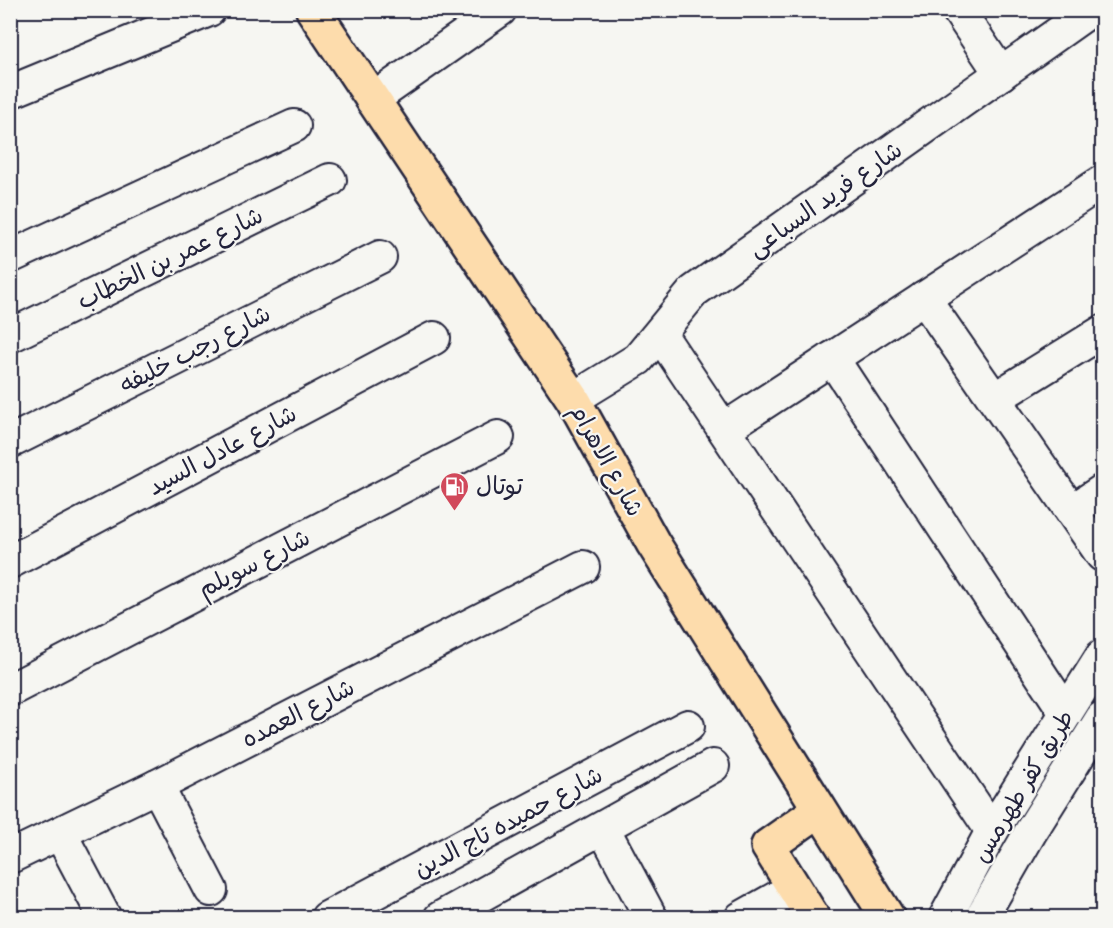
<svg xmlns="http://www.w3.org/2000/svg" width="1113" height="928" font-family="'Indie Flower','Playpen Sans Arabic',sans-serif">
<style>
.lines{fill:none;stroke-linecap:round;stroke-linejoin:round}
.minor-casing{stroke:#22223b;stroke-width:36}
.major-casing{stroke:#22223b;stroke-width:38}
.minor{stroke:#f6f6f2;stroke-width:32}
.major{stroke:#fddcac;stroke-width:33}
.labels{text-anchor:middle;stroke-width:4.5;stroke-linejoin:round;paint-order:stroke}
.street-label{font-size:24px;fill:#22223b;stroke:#f6f6f2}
.poi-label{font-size:24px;fill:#22223b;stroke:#f6f6f2;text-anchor:start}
</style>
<rect width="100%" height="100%" fill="#f6f6f2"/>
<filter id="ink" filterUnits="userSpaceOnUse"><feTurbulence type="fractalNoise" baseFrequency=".0167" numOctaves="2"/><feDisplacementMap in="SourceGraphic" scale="12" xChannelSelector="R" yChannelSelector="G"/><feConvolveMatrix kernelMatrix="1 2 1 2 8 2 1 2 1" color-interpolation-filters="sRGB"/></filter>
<g filter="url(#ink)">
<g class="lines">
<defs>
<g id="minor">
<polyline points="958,10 1001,74"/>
<polyline points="10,92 209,10"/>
<polyline points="372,100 500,10"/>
<polyline points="10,257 294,126"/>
<polyline points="924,298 1102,555"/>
<polyline points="660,334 992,831"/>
<polyline points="10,336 330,180"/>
<polyline points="832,358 1066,713"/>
<polyline points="573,399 638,359 694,291 1091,10"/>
<polyline points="994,399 1102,332"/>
<polyline points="724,429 1102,182"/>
<polyline points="10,442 380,257"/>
<polyline points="1072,511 1102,491"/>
<polyline points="10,562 434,338"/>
<polyline points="10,690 498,437"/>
<polyline points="157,786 211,890"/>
<polyline points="603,828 651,918"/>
<polyline points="60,833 105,918"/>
<polyline points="10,857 157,786 583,567"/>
<polyline points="327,918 688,726"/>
<polyline points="440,918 713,766"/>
<polyline points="741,918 794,888"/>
<polyline points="945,918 992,831 1102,656"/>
<polyline points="981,918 1030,833 1102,718"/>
</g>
<g id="major">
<polyline points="313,10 573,399 653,543 888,918"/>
<polyline points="813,918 768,846 819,810"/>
</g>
</defs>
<use href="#minor" class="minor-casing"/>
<use href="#major" class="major-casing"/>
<use href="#minor" class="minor"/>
<use href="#major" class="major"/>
</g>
</g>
<defs>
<symbol id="fuel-pin" viewBox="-11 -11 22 30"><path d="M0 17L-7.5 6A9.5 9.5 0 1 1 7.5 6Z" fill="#d1495b" stroke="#f6f6f2"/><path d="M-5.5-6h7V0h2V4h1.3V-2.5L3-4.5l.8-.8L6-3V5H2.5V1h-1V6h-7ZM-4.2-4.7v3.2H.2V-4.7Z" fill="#fff"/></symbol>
</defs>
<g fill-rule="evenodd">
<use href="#fuel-pin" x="438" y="470" width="33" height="45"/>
</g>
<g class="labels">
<g class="street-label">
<text transform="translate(825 199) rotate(-35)" y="8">شارع فريد السباعى</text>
<text transform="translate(170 258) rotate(-26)" y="8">شارع عمر بن الخطاب</text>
<text transform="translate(195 349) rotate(-27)" y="8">شارع رجب خليفه</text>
<text transform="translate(222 450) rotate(-28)" y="8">شارع عادل السيد</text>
<text transform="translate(607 460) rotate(61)" y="8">شارع الاهرام</text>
<text transform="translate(254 563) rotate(-27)" y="8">شارع سويلم</text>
<text transform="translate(298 713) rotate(-27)" y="8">شارع العمده</text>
<text transform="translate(1023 786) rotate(-59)" y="8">طريق كفر طهرمس</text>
<text transform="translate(508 822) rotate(-28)" y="8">شارع حميده تاج الدين</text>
</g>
<g class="poi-label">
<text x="476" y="494">توتال</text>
</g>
</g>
<rect width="1113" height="928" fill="none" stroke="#f6f6f2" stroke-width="36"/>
<rect x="18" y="18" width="1077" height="892" fill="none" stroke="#22223b" stroke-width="2" filter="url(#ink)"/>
</svg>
